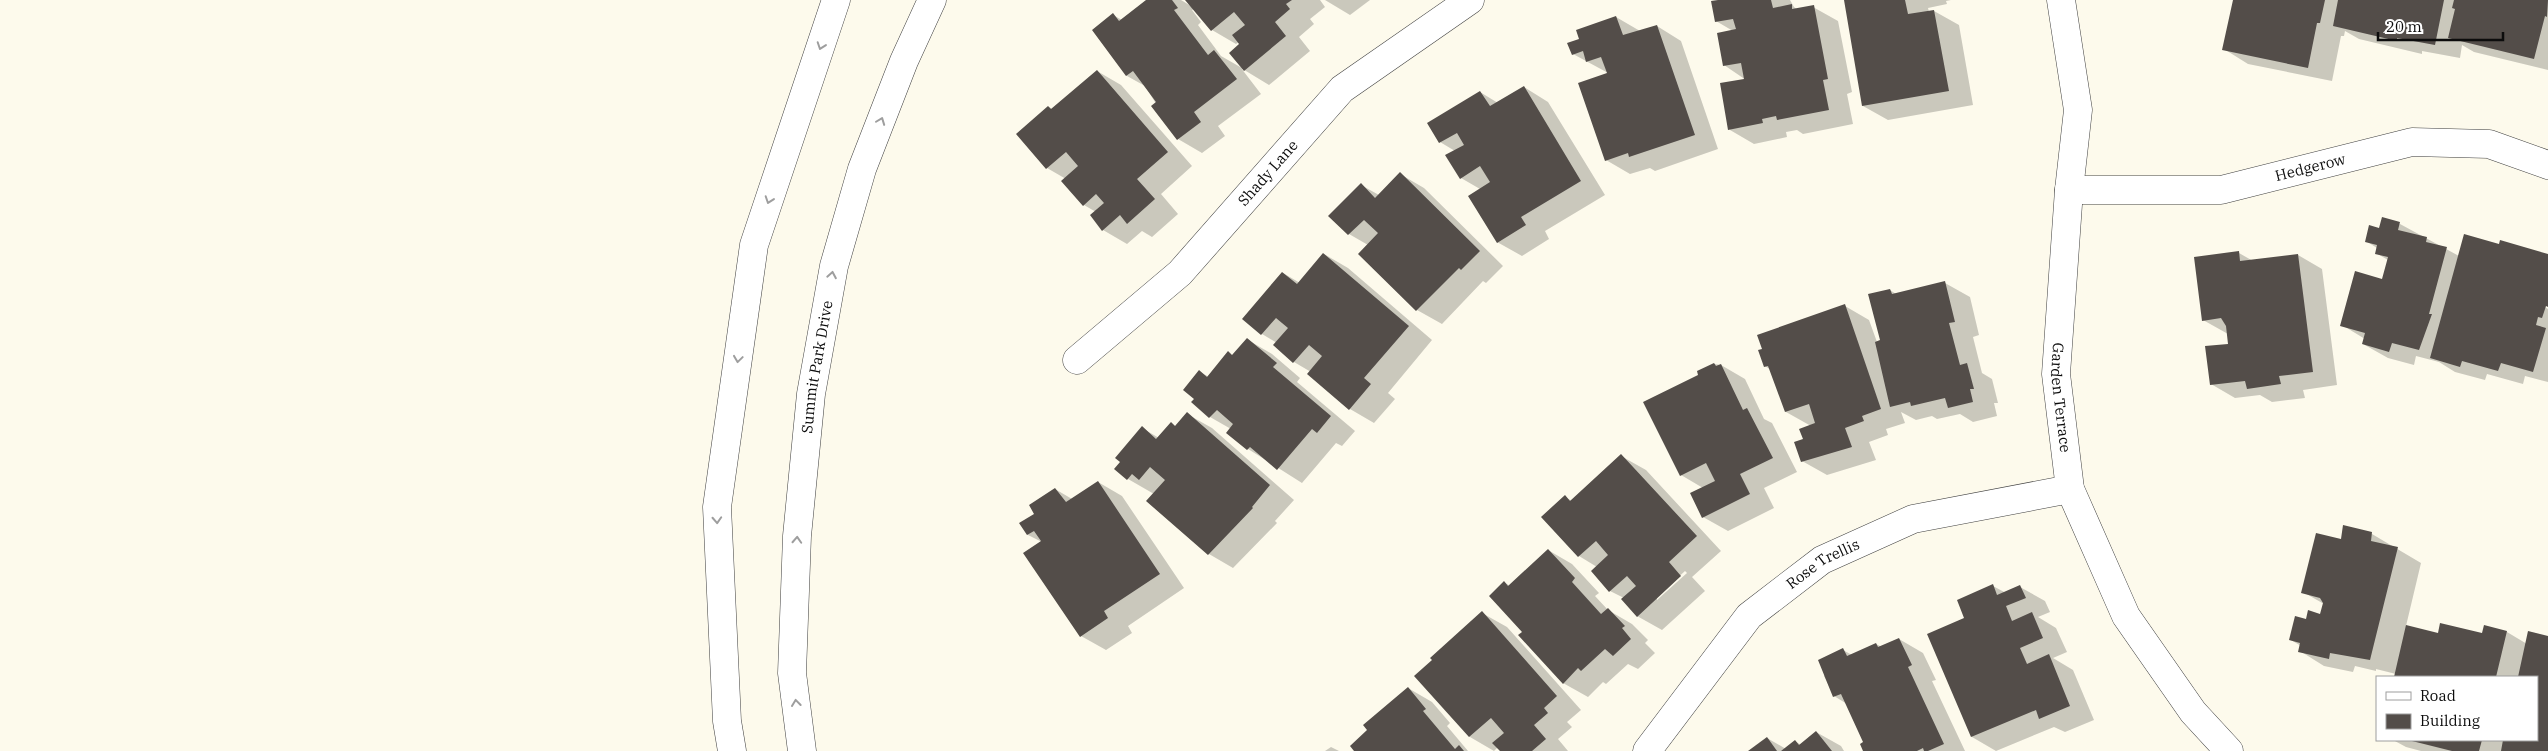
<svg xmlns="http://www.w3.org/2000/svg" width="2548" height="751" font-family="'IBM Plex Serif',serif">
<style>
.shadow{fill:#0003;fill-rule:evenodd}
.building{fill:#534d49}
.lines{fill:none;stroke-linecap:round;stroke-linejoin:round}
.minor-casing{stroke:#3f3f3f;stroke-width:29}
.minor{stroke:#fff;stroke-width:28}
.oneway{stroke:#9e9e9e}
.labels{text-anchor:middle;stroke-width:5;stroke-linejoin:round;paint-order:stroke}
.street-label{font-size:15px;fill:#0c0c0c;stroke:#fff}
</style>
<rect width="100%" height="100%" fill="#fdfaec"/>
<g class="shadow">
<path d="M1148 0H1181L1191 6 1186 0H1320L1325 7 1310 19 1314 24 1299 37 1310 51 1269 85 1241 68 1261 94 1218 126 1225 136 1202 153 1178 139 1145 86 1127 76 1093 31 1113 15 1122 20ZM1194 9 1212 30 1236 44 1239 42 1242 68 1221 56 1198 25 1201 22 1192 10Z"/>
<polygon points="1325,0 1370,0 1350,15"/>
<polygon points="1725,0 1790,0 1794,7 1798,10 1813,7 1838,21 1852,92 1847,94 1853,124 1803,134 1797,130 1786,132 1787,137 1754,144 1730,130 1746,80 1724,65 1733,31 1716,21"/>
<polygon points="1845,0 1951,0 1946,1 1947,4 1928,8 1929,12 1934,11 1959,25 1973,105 1888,120 1863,106"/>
<polygon points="2234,0 2548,0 2548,70 2474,52 2462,45 2460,58 2422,51 2422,54 2359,39 2345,31 2344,36 2341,36 2332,81 2248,64 2224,49"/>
<polygon points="1616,17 1640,31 1657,26 1681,41 1718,149 1655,171 1650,168 1630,174 1606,160 1610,74 1573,54 1580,40"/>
<polygon points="1097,71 1121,85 1192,166 1161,194 1178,214 1152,237 1142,231 1127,244 1103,230 1096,212 1084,205 1066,179 1047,168 1049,107 1052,109"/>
<polygon points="1524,87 1548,102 1605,195 1545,231 1549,239 1522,256 1497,242 1480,189 1461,178 1455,151 1440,142 1429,123 1480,92 1498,103"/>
<polygon points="1400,174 1424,188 1503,266 1486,283 1483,281 1442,324 1417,310 1360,254 1368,245 1349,234 1330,216 1361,185 1379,195"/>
<polygon points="2400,224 2459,256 2500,246 2548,255 2548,306 2540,304 2548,309 2548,382 2525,376 2523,384 2487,374 2485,380 2455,372 2439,362 2416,356 2414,365 2388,358 2363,344 2365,339 2342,325 2383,281 2388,260 2376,253 2377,248 2366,241 2380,229"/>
<polygon points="2239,253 2253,261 2298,255 2322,269 2337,385 2303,390 2305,398 2272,402 2260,395 2235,398 2211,384 2230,345 2228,334 2203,320"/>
<polygon points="1324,254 1348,268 1432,340 1388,393 1395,399 1374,423 1350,409 1309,374 1311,372 1294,362 1277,343 1262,334 1244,318 1283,273 1300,283"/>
<polygon points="1945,283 1970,297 1979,335 1973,337 1982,373 1992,379 1998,403 1994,403 1997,416 1973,422 1960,414 1937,419 1932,416 1916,420 1901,412 1905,423 1886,429 1888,435 1869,442 1876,460 1827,475 1802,461 1805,439 1811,426 1786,412 1771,370 1765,366 1845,306 1869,320 1877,342 1882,341 1890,290 1896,294"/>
<polygon points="1248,340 1272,354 1300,378 1297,382 1355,431 1342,446 1336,443 1302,483 1248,449 1231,429 1210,417 1192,402 1196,399 1200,372 1209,377 1233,356"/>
<polygon points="1714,364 1721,365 1745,379 1764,419 1772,423 1797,472 1764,488 1774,508 1728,531 1703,517 1703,488 1681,475 1700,375"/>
<polygon points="1187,414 1212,428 1294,500 1275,521 1277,523 1233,568 1209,554 1148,501 1154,494 1128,479 1116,469 1142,428 1159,438 1171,423 1176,427"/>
<path d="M1621 456 1646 470 1721 551 1692 577 1705 591 1662 630 1637 616 1624 598 1610 591 1597 567 1579 556 1565 497 1572 501ZM1685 571 1687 573 1657 600V597Z"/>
<polygon points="1098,482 1122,496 1184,588 1128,626 1132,633 1106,650 1081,636 1042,542 1028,535 1021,524 1036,514 1055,489 1072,499"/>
<polygon points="2372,534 2421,563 2406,626 2439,634 2483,635 2507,632 2527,644 2548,637 2548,751 2421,751 2406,747 2393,740 2537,740 2537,677 2395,677 2396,674 2376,669 2376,671 2355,666 2353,672 2324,666 2300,651 2301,646 2291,640 2307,620 2321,615 2324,604 2303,592 2342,540"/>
<polygon points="1548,550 1572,564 1599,593 1595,596 1608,610 1632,624 1648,640 1645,643 1655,653 1638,669 1628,664 1606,684 1603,682 1588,697 1563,683 1524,632 1504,582 1510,586"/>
<polygon points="1993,586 2006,593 2020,587 2045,601 2050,612 2038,617 2056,628 2067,652 2053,658 2073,670 2094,720 2065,732 2054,727 1996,751 1972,737 1966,619"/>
<polygon points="1482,613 1507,627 1581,710 1567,722 1572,727 1558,739 1568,751 1500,751 1498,747 1494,751 1470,737 1416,676"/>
<polygon points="1899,639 1923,653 1936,680 1932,681 1965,751 1864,751 1865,743 1847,704 1834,696 1824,676 1843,650 1852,655 1876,644 1882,647"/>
<polygon points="1408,688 1432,702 1450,723 1447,726 1468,751 1356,751"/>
<polygon points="1816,732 1841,746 1844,751 1750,751 1767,738 1786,749 1795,741 1801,745"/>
<polygon points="1331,747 1339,751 1325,751"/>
</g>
<g class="building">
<polygon points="1146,0 1172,0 1178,8 1174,10 1208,55 1214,50 1237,79 1194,112 1201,122 1177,140 1151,106 1156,102 1133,71 1126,76 1092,30 1113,13 1119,21"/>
<polygon points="1185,0 1292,0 1286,4 1290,9 1275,22 1286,36 1244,71 1229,53 1239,44 1232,35 1245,25 1234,12 1211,31"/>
<polygon points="1718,0 1771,0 1773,8 1792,4 1792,9 1814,5 1828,79 1823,80 1829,110 1777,120 1776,116 1762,119 1763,123 1728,130 1720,83 1744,79 1741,63 1723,66 1717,33 1736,29 1733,19 1715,22 1711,1"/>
<polygon points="1844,0 1905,0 1908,14 1934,10 1949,91 1862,106"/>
<polygon points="2233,0 2325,0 2320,23 2317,23 2308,68 2222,50"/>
<polygon points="2338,0 2444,0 2435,45 2397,38 2397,41 2333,26"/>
<polygon points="2454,0 2548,0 2547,17 2545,16 2534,59 2448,38 2455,9 2452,8"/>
<polygon points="1616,16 1623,35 1657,25 1695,135 1629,157 1628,153 1605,161 1578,83 1607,73 1601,57 1586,62 1583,51 1572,55 1567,43 1579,39 1576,30"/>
<polygon points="1097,70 1168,152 1137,179 1155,199 1127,224 1120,215 1102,231 1090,215 1104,203 1096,194 1083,206 1061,181 1078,166 1066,152 1046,169 1016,134 1048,106 1051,109"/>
<polygon points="1524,86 1581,181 1521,217 1526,225 1497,243 1468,196 1490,182 1480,166 1460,179 1445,155 1464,145 1457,133 1439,143 1427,123 1480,91 1490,106"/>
<polygon points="1400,172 1480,251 1461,270 1459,268 1416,311 1358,254 1378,233 1364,220 1348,235 1328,216 1361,183 1375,198"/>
<polygon points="2382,217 2400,222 2398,230 2427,237 2426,242 2447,247 2429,314 2432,314 2419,350 2392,343 2389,352 2362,344 2365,333 2340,326 2355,271 2382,279 2388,257 2375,254 2377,245 2365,242 2369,225 2379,228"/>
<polygon points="2464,234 2499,244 2500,240 2548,254 2548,307 2546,306 2542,318 2538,317 2536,325 2546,328 2533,372 2501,363 2498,371 2462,361 2460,367 2430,358"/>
<polygon points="2239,251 2240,261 2298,254 2313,372 2279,376 2281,384 2247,389 2245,381 2210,385 2205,346 2228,344 2226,326 2221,318 2202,321 2194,257"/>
<polygon points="1323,253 1409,326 1364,378 1371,384 1349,410 1307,374 1322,356 1309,345 1293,363 1273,345 1288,328 1276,318 1261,335 1242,319 1282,272 1297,284"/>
<polygon points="1945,281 1955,322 1949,323 1960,365 1967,363 1974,389 1970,389 1973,402 1948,408 1945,398 1911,406 1910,402 1890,407 1875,342 1880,340 1868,294 1890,289 1892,294"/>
<polygon points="1845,304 1881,409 1862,416 1864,421 1845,428 1852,447 1801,462 1794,442 1803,439 1799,429 1815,423 1809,404 1785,412 1768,366 1764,367 1758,350 1762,349 1757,335"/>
<polygon points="1247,338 1277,363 1273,367 1331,416 1317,433 1312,429 1277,470 1250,447 1247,450 1226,433 1233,424 1217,410 1209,418 1191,402 1194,399 1183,390 1199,370 1207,377 1228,351 1232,355"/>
<polygon points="1714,363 1716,366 1721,364 1743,410 1747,408 1773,458 1740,474 1750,494 1702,518 1690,493 1715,481 1706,463 1680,476 1643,402 1698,375 1697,371"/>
<polygon points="1187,412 1270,485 1252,507 1253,508 1208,555 1146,501 1165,480 1150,467 1139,480 1132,474 1127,480 1114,469 1120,462 1115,458 1142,426 1156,439 1171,422 1175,426"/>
<polygon points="1621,454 1697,536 1669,562 1681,576 1637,617 1621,599 1636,586 1627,576 1609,592 1591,571 1608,555 1596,541 1578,557 1541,517 1565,495 1570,501"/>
<polygon points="1098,481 1160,574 1104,611 1108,618 1080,637 1023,553 1041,541 1034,531 1027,535 1019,523 1034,514 1029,505 1055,488 1066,502"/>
<polygon points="2343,525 2372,532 2371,541 2398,547 2370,660 2330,653 2329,659 2298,652 2300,643 2289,640 2295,616 2306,619 2308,610 2320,614 2323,603 2320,598 2301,593 2316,533 2341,539"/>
<polygon points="1548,549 1575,578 1572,582 1601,614 1608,608 1625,626 1622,628 1631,639 1613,656 1605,649 1581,671 1578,668 1563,684 1518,635 1522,632 1489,596 1504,581 1508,586"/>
<polygon points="1993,584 1997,595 2020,585 2026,598 2006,606 2012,621 2032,612 2043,638 2020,648 2027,664 2049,654 2070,706 2039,719 2036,710 1971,737 1927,634 1964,618 1957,600"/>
<polygon points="1482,611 1557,696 1544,708 1548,713 1534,725 1546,739 1532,751 1500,751 1492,743 1504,733 1491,718 1469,737 1414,676 1432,660 1430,658"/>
<polygon points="2440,623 2482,633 2484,625 2507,631 2496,677 2394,677 2406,625 2438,633"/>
<polygon points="2528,631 2548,636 2548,751 2501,751 2503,740 2537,740 2537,677 2518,677"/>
<polygon points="1899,638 1912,665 1908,667 1944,744 1928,751 1924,751 1923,748 1917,751 1863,751 1860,744 1863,742 1841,694 1833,697 1818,660 1843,648 1847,656 1876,643 1878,647"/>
<polygon points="1408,687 1426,709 1423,711 1455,749 1459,745 1464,751 1354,751 1350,746 1367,730 1363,725"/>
<polygon points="1816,731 1832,751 1781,751 1795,740 1799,745"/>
<polygon points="1767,737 1777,751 1748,751"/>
<polygon points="2408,740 2482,740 2479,751 2452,751"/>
</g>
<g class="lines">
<defs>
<g id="minor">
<path id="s1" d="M2061 0 2078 110 2069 190 2056 374 2070 489 2126 616 2193 712 2229 751"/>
<path id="s2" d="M2069 190H2221L2412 142 2489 144 2548 165"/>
<path id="s3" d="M1077 360 1180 273 1342 89 1470 0"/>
<polyline points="732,751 727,721 717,507 754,245 836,0"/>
<path id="s4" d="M802 751 792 673 797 536 811 394 834 266 862 169 904 61 932 0"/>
<path id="s5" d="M1647 751 1749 616 1822 560 1913 519 2070 489"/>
</g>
</defs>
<use href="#minor" class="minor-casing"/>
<use href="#minor" class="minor"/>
</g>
<defs><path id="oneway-chevron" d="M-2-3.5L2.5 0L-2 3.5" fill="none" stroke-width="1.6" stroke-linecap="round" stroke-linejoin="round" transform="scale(1.25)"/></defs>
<g class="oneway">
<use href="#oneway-chevron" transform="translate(821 46) rotate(109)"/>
<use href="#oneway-chevron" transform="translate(881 121) rotate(-69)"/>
<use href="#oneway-chevron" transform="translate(769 200) rotate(109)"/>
<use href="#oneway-chevron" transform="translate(832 275) rotate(-80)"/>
<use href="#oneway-chevron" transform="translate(738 359) rotate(98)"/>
<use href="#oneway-chevron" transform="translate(717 520) rotate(87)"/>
<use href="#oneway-chevron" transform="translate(797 540) rotate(-87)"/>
<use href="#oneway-chevron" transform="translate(796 703) rotate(-97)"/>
</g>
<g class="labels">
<g class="street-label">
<text dy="5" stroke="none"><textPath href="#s2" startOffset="244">Hedgerow</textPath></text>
<text dy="5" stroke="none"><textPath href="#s3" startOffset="268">Shady Lane</textPath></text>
<text dy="5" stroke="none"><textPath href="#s4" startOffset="386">Summit Park Drive</textPath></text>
<text dy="5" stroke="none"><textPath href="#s1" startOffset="400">Garden Terrace</textPath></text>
<text dy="5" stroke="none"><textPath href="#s5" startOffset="260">Rose Trellis</textPath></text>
</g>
</g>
<rect x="2376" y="676" width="162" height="65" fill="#ffffff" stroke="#9e9e9e"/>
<rect x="2386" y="692" width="25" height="8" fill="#ffffff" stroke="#9e9e9e"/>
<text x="2420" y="701" font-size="15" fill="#0c0c0c">Road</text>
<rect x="2386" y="714" width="25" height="15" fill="#534d49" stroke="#9e9e9e"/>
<text x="2420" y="726" font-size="15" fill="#0c0c0c">Building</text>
<path d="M2378 32v8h125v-8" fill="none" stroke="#0c0c0c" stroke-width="2.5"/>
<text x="2386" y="32" font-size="15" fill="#0c0c0c" stroke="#ffffff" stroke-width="4" paint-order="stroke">20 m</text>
</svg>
